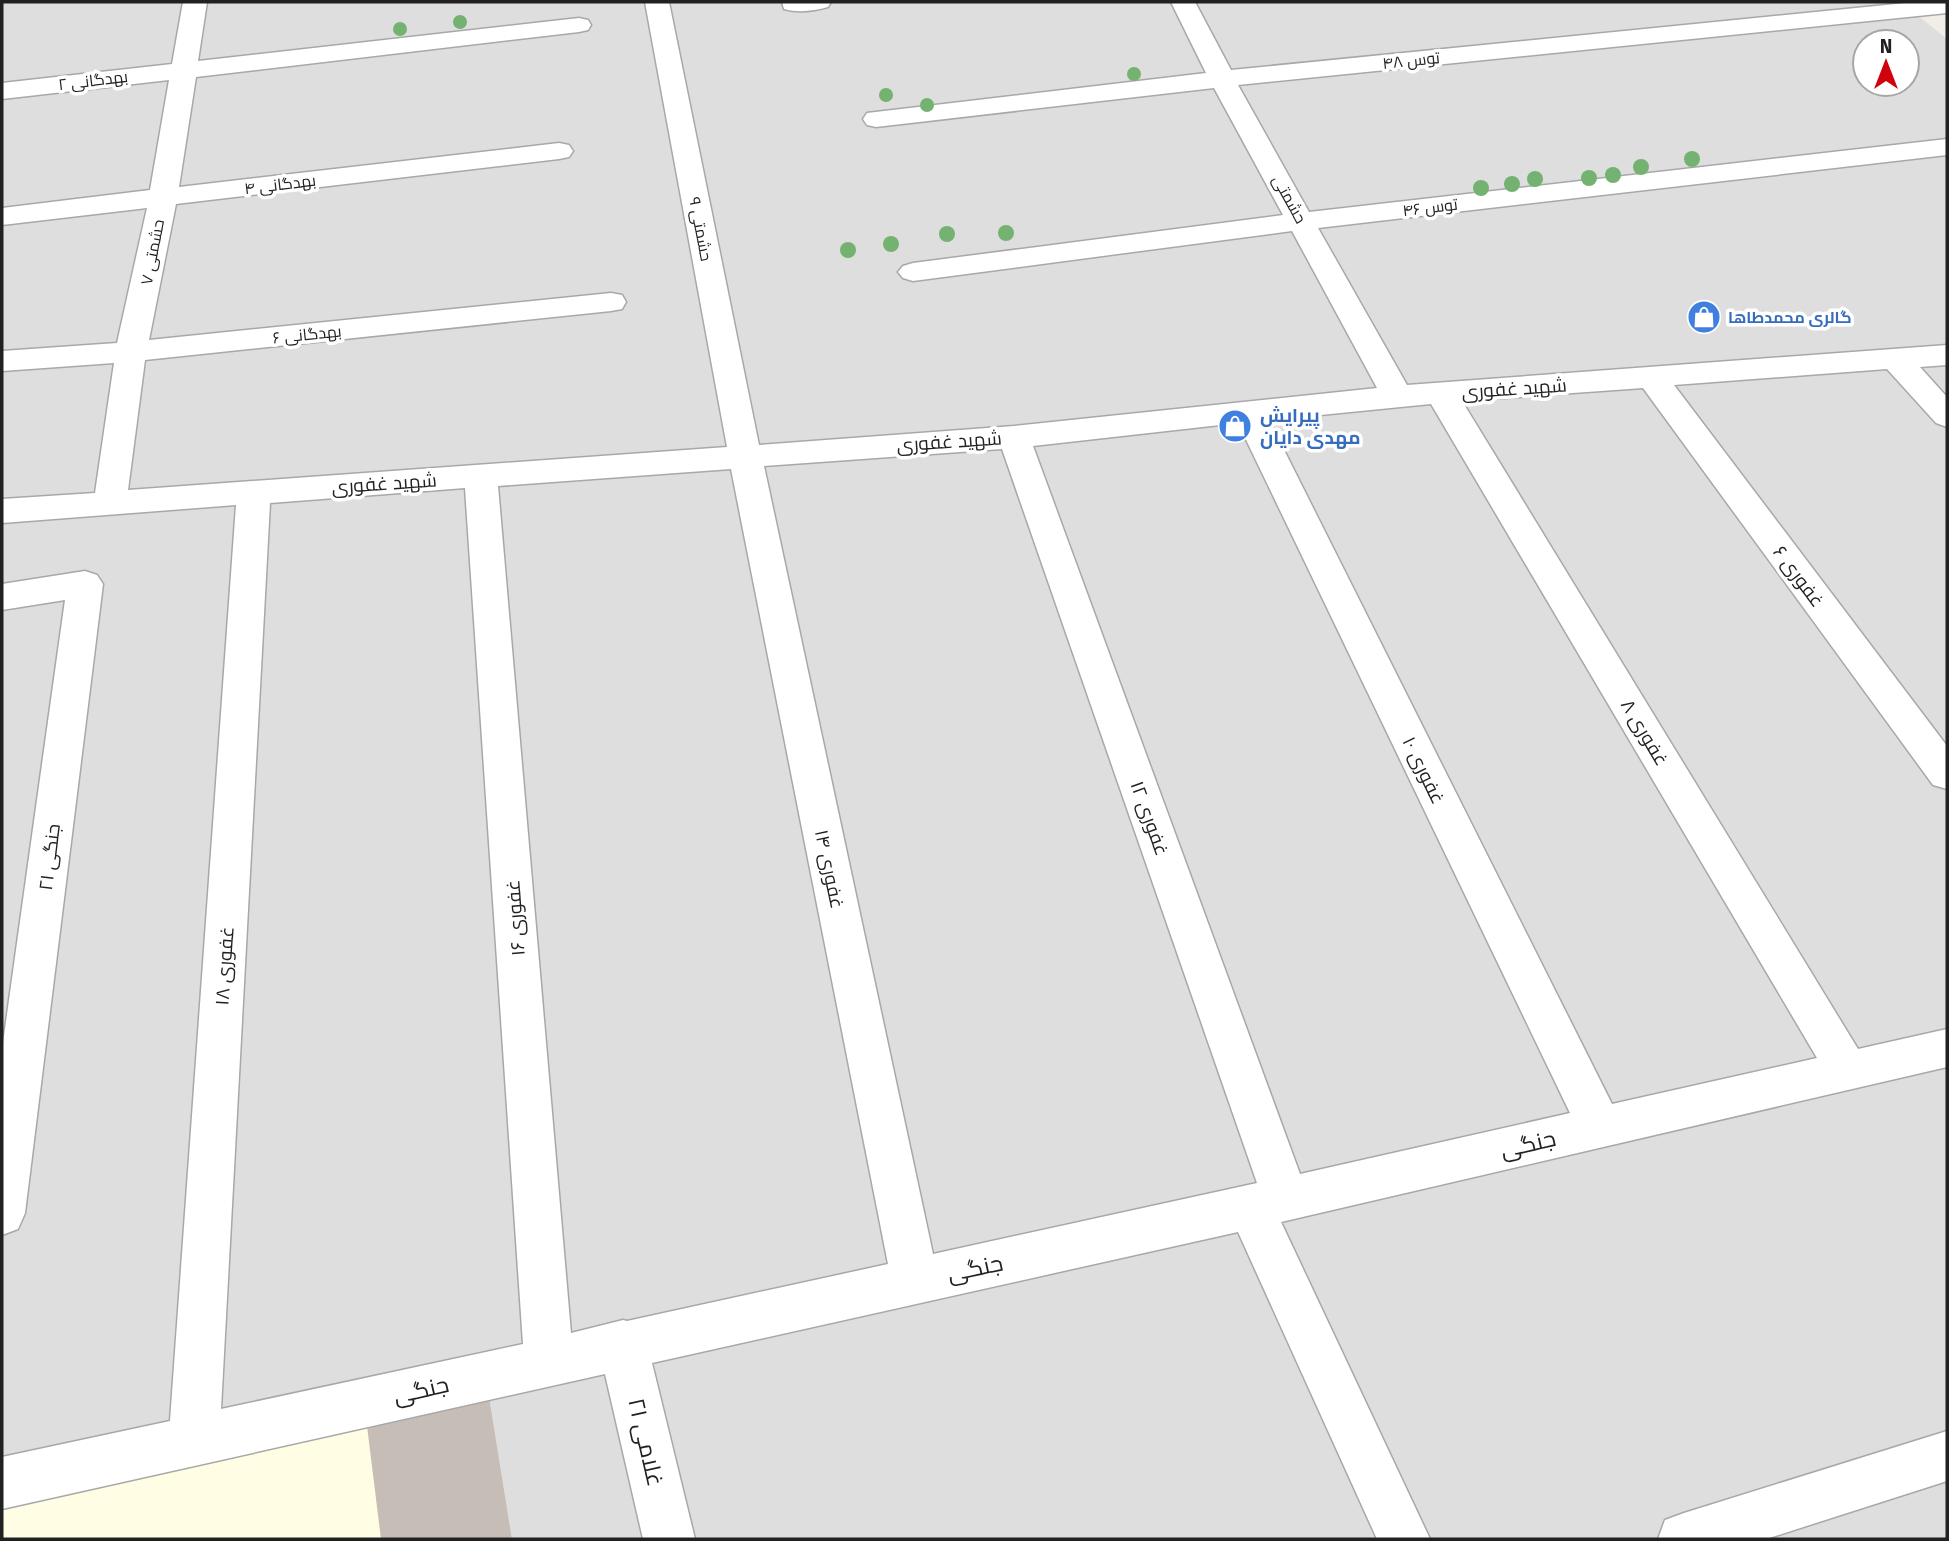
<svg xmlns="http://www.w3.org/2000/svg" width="1949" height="1541" font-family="'Fira Sans',Cairo,sans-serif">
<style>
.residential{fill:#dfdede;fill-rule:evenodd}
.education{fill:#fffde3}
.building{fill:#c6bdb7}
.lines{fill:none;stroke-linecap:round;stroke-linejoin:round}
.minor-casing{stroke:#a8a8a8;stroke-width:3}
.minor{fill:#fff;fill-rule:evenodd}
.tree{fill:#74b271}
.labels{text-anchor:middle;stroke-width:7;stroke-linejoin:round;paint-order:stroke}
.far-street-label{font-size:16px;fill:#212121;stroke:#fff}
.far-shop-label{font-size:16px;font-weight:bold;fill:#366cbe;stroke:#fff;text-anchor:start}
.street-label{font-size:19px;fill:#212121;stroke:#fff}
.shop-label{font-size:19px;font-weight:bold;fill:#366cbe;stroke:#fff;text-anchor:start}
.near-street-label{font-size:23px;fill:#212121;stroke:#fff}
</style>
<rect width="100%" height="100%" fill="#f1eee8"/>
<path class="residential" d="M2 2H1901L1947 39V1539H2ZM1865 42H1907V84H1865Z"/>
<polygon class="education" points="488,1390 512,1539 2,1539 2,1501"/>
<polygon class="building" points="488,1390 512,1539 381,1539 366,1418"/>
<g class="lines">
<defs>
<g id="minor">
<path d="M183 2H207L198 61 579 18 588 20 591 25 588 30 579 32 196 77 179 187 559 143 569 145 573 151 569 157 559 159 176 204 149 340 611 293 622 295 626 302 622 309 611 311 145 360 128 490 727 447 645 2H669L759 445 1014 426 1377 388 1292 231 913 281 903 278 898 272 903 266 913 263 1283 215 1214 88 876 127 867 125 863 119 867 113 1206 73 1171 2H1195L1231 70 1916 2H1947V13L1238 85 1309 212 1947 139V155L1318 228 1407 385 1947 345V365L1920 367 1947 397V427L1936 423 1887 369 1674 385 1947 746V789L1933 785 1643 388 1462 401 1858 1049 1947 1029V1067L1281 1222 1430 1539H1377L1238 1232 652 1363 695 1539H643L605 1374 2 1509V1457L170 1421 236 505 2 523V499L95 493 114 363 2 371V351L117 343 147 208 2 225V208L150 190 169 80 2 99V83L172 64ZM1431 404 1817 1058 1612 1104 1269 420ZM1238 423 1570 1113 1300 1174 1033 446ZM1002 449 1257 1183 933 1254 764 466ZM731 469 888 1264 627 1321 623 1320 571 1333 498 486ZM465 488 523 1344 221 1409 270 503Z"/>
<path d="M782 2H831L828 7C814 11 798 13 784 9Z"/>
<polygon points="85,571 97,575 103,584 25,1213 18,1229 2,1235 2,1050 65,600 2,610 2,584"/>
<polygon points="1947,1431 1947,1481 1766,1539 1658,1539 1665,1520 1684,1513"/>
</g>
</defs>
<use href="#minor" class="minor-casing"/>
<use href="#minor" class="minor"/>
</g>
<g class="tree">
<circle cx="460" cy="22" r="7"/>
<circle cx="400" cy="29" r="7"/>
<circle cx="1134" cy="74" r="7"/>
<circle cx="886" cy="95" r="7"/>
<circle cx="927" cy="105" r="7"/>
<circle cx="1692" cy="159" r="8"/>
<circle cx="1641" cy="167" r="8"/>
<circle cx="1613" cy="175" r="8"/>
<circle cx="1589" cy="178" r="8"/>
<circle cx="1535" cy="179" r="8"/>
<circle cx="1512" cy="184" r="8"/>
<circle cx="1481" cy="188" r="8"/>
<circle cx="1006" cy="233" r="8"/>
<circle cx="947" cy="234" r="8"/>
<circle cx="891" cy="244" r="8"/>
<circle cx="848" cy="250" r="8"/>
</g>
<defs>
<symbol id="shop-disc" viewBox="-11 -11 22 22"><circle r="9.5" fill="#3f7fe0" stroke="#fff"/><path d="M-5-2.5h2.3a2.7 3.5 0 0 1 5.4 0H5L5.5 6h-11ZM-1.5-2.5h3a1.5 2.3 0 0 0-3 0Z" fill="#fff"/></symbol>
</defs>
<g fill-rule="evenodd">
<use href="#shop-disc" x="1685" y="298" width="38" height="38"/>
<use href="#shop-disc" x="1216" y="407" width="38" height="38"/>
</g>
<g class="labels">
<g class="far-street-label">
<text transform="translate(1411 60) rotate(-6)" y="6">توس ۴۸</text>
<text transform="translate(93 80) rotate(-7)" y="6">بهدگانی ۲</text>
<text transform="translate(280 184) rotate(-7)" y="6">بهدگانی ۴</text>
<text transform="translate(1290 199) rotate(61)" y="6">حشمتی</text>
<text transform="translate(1430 207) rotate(-7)" y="6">توس ۴۶</text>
<text transform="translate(701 229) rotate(79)" y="6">حشمتی ۹</text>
<text transform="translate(152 252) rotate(-79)" y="6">حشمتی ۷</text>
<text transform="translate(307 334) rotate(-6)" y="6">بهدگانی ۶</text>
</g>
<g class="far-shop-label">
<text x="1728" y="323">گالری محمدطاها</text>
</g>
<g class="street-label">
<text transform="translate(1514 388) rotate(-4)" y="7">شهید غفوری</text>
<text transform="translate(949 441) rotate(-4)" y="7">شهید غفوری</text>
<text transform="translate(384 483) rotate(-4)" y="7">شهید غفوری</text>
<text transform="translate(1799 576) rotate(53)" y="7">غفوری ۶</text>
<text transform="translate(1645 732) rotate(59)" y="7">غفوری ۸</text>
<text transform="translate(1424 770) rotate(64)" y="7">غفوری ۱۰</text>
<text transform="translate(1150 818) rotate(70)" y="7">غفوری ۱۲</text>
<text transform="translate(49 857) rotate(-83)" y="7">جنگی ۲۱</text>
<text transform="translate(830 869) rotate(78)" y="7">غفوری ۱۴</text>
<text transform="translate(515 918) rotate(-94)" y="7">غفوری ۱۶</text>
<text transform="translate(224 966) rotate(-86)" y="7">غفوری ۱۸</text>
</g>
<g class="shop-label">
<text x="1260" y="422">پیرایش<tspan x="1260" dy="22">مهدی دایان</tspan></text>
</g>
<g class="near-street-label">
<text transform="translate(1528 1144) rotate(-13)" y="8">جنگی</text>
<text transform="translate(975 1268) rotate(-12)" y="8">جنگی</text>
<text transform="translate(421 1390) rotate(-13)" y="8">جنگی</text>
<text transform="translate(646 1442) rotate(77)" y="8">غلامی ۲۱</text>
</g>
</g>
<rect width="1949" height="1541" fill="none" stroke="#212121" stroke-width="7"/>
<g transform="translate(1886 63)"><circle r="33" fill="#ffffff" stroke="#a6a6a6" stroke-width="2"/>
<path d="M0-5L12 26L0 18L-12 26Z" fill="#d1020d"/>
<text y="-10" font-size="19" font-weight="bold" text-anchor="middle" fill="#212121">N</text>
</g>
</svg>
